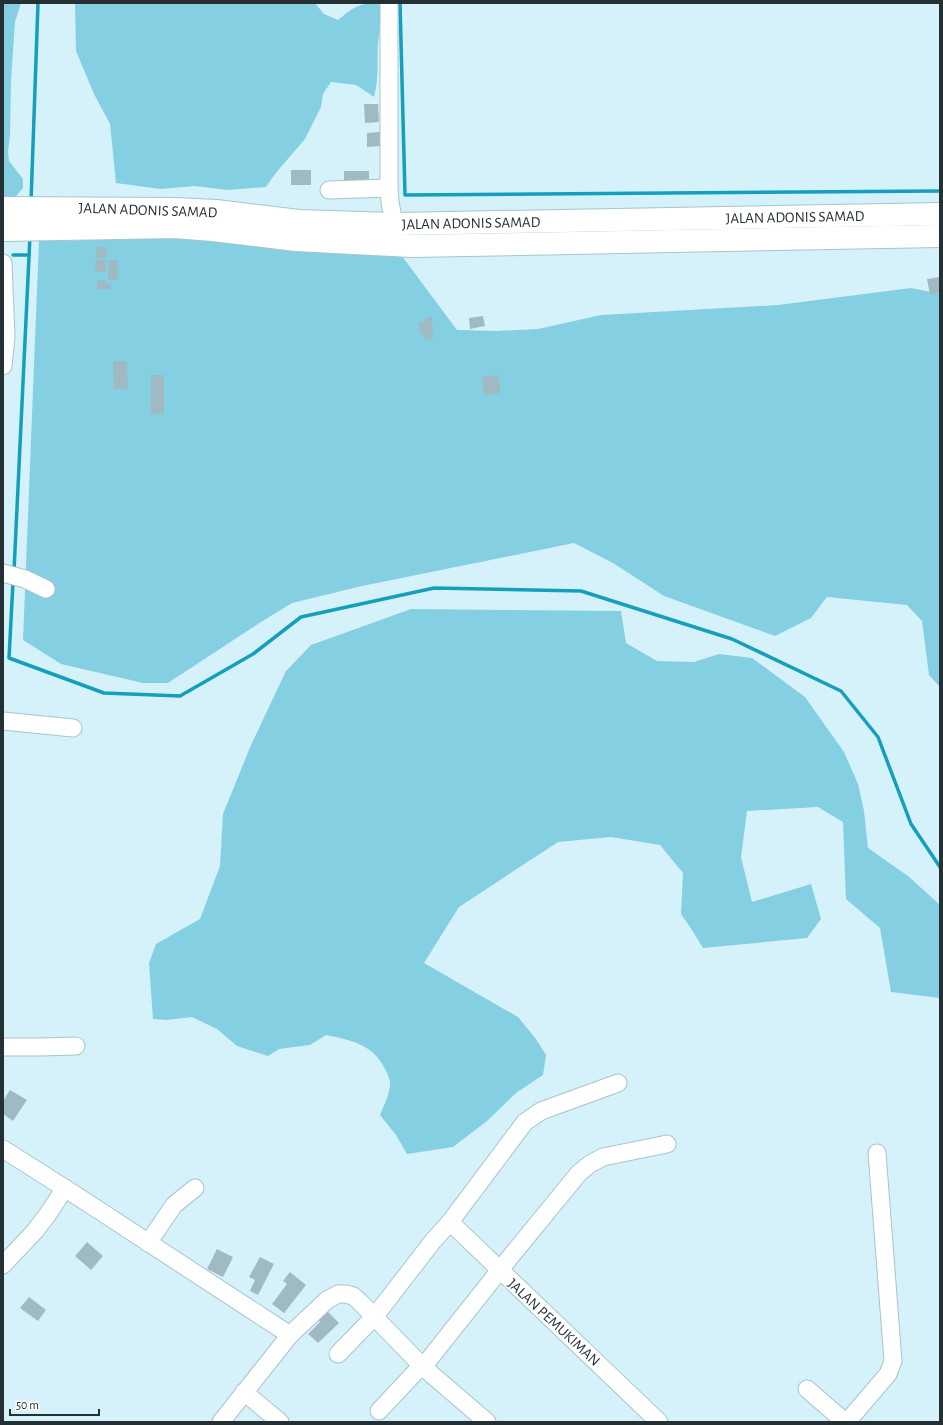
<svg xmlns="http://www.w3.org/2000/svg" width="943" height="1425" font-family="'Alegreya Sans',sans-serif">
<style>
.green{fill:#85cfe3}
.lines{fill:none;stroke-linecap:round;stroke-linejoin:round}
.stream{stroke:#149fbc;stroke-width:3.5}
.building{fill:#9fbac2}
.minor-casing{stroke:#a8c4cc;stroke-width:19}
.highway-casing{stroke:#a8c4cc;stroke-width:24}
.minor{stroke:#fff;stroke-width:17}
.highway{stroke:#fff;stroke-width:22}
.labels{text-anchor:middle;stroke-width:3;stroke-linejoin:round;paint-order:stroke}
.street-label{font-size:15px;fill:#253034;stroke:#fff}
</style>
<rect width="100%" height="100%" fill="#d5f2fa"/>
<g class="green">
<polygon points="3,3 21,3 15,22 11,80 10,135 8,152 9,161 23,179 23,188 11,202 3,200"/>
<path d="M75 3H315L324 14 338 20C353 8 358 3 378 3L382 9C381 20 379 32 378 44 377 62 379 79 374 97L356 85 331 82 323 94 321 107 305 139 275 174 266 187 227 190 195 186 160 189 116 183 110 124 94 94 76 51Z"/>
<polygon points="208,237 399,252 457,330 497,331 538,329 601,315 778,305 911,288 940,294 940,687 929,675 922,621 907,605 827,597 811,618 775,636 664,596 613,563 574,543 362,586 292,603 261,622 168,683 143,683 61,664 23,640 39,240 52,241"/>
<path d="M411 609 621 611 626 643 657 661 694 662 719 654 752 658 805 697 844 752 858 784 864 811 868 848 908 876 940 905V998L891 992 880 928 846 899 843 822 818 807 747 811 741 857 752 902 811 884 821 919 807 938 703 948 692 930 681 914 683 873 660 845 611 837 558 842 459 907 424 963 518 1017 536 1039 546 1055 543 1075 516 1093 487 1121 453 1147 407 1154 396 1135 380 1115C384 1105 390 1094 390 1083 390 1078 387 1073 385 1069 373 1044 350 1040 326 1035L310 1045 279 1049 268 1056 237 1046 217 1029 192 1017 167 1020 153 1019 149 963 156 944 200 919 220 866 223 814 251 745 286 671 311 645Z"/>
</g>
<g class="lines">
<g class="stream">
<polyline points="400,3 405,195 940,191"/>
<polyline points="31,202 38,3"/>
<polyline points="13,255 29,255"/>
<polyline points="14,571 30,236"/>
<polyline points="13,582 9,658 104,693 180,696 253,654 301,617 434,588 581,591 732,639 841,691 878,737 911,824 940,867"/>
</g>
</g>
<g class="building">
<polygon points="364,104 378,104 379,122 365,123"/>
<polygon points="380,132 381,146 367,147 367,133"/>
<rect x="291" y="170" width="20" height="15"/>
<rect x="344" y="171" width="25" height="12"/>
<rect x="96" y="247" width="11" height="11"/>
<polygon points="96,260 106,260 106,272 95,272"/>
<polygon points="109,260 118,260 118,280 108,280"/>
<polygon points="940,277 940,293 930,295 927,279"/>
<polygon points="106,280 106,284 111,284 112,289 97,289 97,281"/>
<polygon points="483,316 485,326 470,329 469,318"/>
<polygon points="432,317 433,339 425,340 424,335 420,335 419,322 425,322 425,318"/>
<polygon points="113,361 127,361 128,389 114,389"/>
<rect x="151" y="375" width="13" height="39"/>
<polygon points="498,375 501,393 484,395 482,377"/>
<polygon points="10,1090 27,1100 13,1121 3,1114 3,1101"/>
<polygon points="87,1242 103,1256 91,1270 75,1256"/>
<polygon points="217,1249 233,1257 223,1277 207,1269"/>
<polygon points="260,1257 274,1264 258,1295 250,1291 255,1280 249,1277"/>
<polygon points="290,1272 306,1285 284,1313 272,1304 287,1284 283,1281"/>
<polygon points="29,1297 46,1310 38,1321 20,1308"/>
<polygon points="326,1310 339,1323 318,1343 308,1334 320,1322 317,1319"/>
</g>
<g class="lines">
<defs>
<g id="minor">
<polyline points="389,3 389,188 390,202 394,224"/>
<polyline points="329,190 389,188"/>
<polyline points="3,263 6,337 3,366"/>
<polyline points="3,573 25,579 46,589"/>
<polyline points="3,721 73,728"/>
<polyline points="3,1047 39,1047 76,1046"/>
<polyline points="3,1149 77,1196 290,1335 221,1422"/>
<polyline points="450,1222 659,1422"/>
<polyline points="148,1243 174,1205 195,1188"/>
<polyline points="3,1265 35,1231 48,1214 65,1188"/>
<polyline points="290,1335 327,1300 338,1294 346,1294 353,1296 360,1302 423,1367 487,1422"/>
<polyline points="338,1354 375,1316 433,1241 450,1222 525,1122 541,1111 618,1083"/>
<polyline points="423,1367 511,1256 579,1173 590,1164 603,1157 667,1144"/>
<polyline points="807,1389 845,1422"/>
<polyline points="244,1392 280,1422"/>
<polyline points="379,1411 422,1365"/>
<polyline points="847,1422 888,1374 893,1361 877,1153"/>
</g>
<g id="highway">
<polyline points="3,208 175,209 216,211 299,221 394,224 940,214"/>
<polyline points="3,230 174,227 213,230 296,240 412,246 940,236"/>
</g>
</defs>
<use href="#minor" class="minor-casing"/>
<use href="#highway" class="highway-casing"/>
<use href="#minor" class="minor"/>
<use href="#highway" class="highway"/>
</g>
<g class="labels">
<g class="street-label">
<text transform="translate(148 210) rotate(2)" y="5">JALAN ADONIS SAMAD</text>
<text transform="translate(795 217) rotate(-1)" y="5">JALAN ADONIS SAMAD</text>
<text transform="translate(471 223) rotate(-1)" y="5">JALAN ADONIS SAMAD</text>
<text transform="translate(554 1322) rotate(43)" y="5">JALAN PEMUKIMAN</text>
</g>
</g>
<rect width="943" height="1425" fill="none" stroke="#253034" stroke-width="8"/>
<path d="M10 1409v6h89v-6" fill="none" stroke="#253034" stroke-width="2"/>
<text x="16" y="1409" font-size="12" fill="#253034" stroke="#ffffff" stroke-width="3" paint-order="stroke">50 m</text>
</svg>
